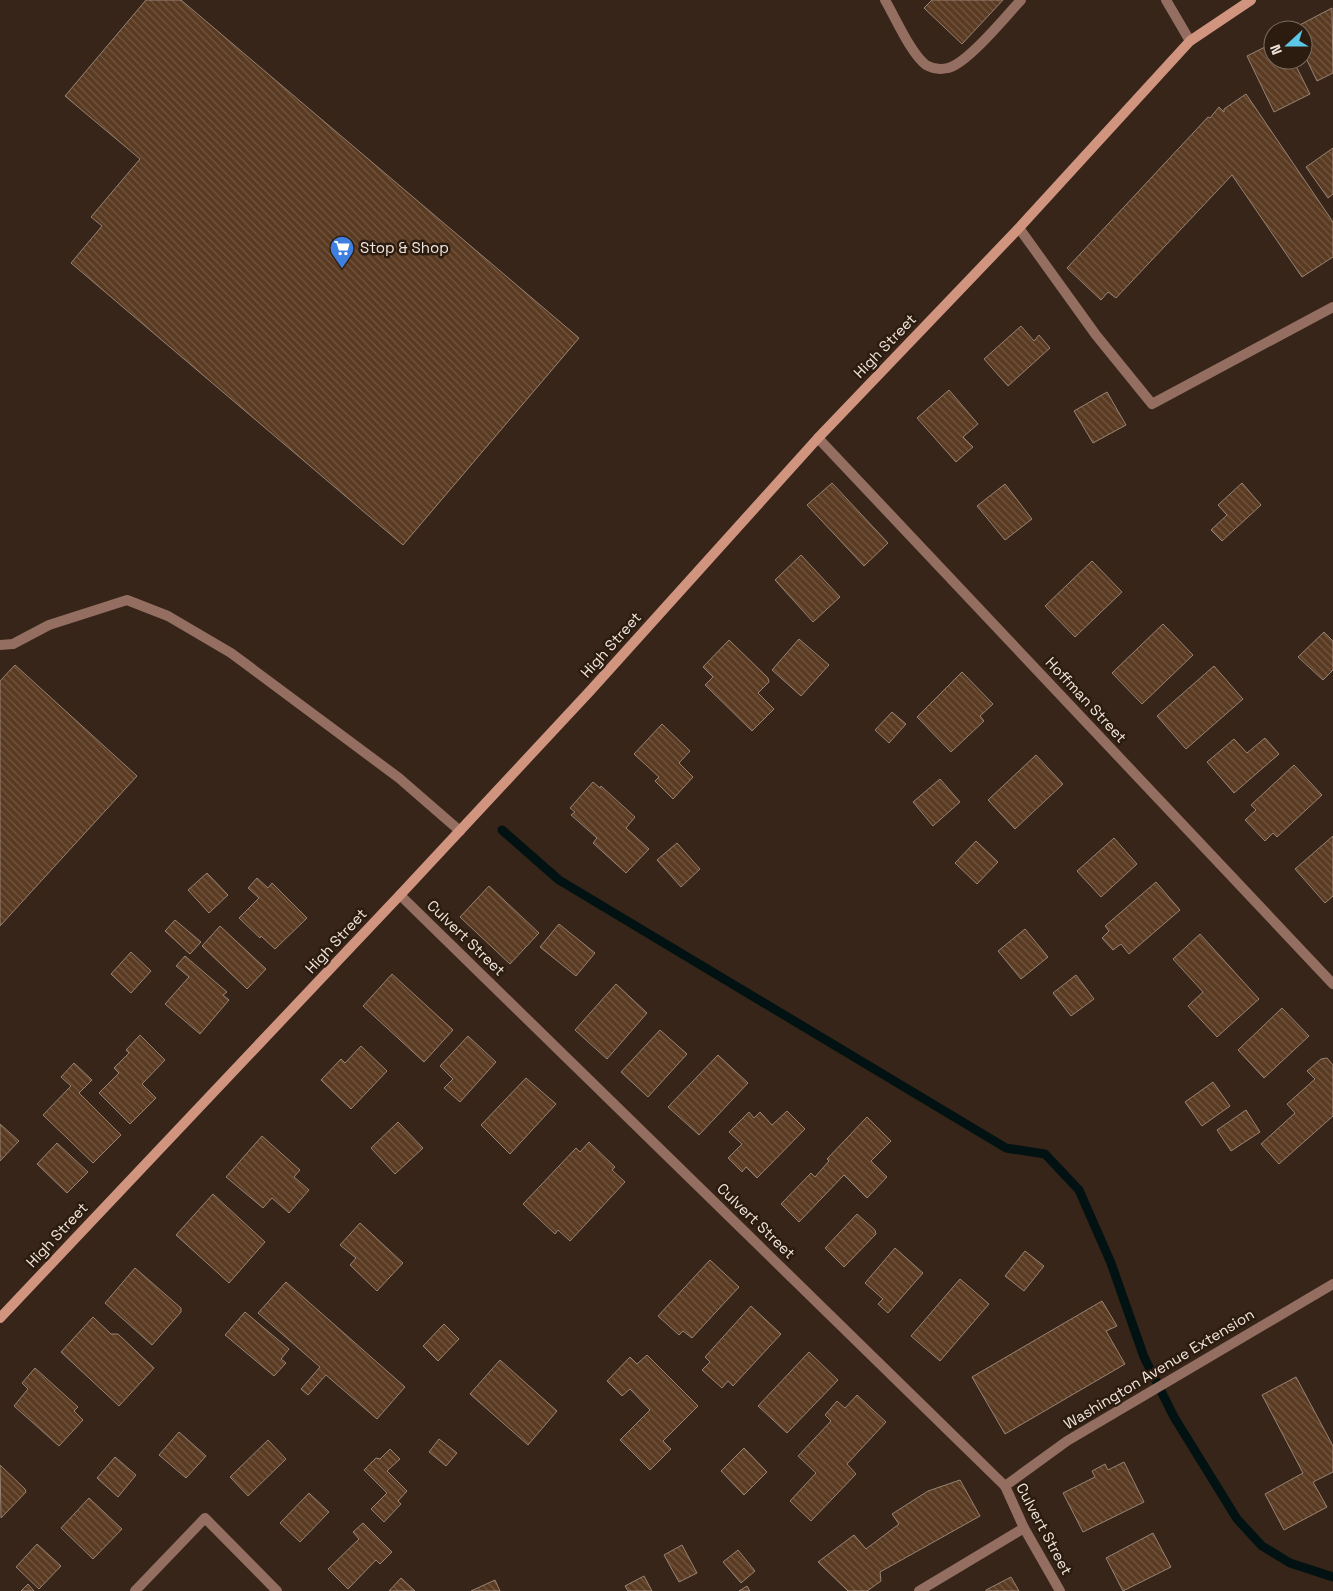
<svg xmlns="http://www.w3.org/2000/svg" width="1333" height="1591" font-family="'Space Grotesk',sans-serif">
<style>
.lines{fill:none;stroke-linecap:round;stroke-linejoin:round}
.stream{stroke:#021212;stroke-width:9}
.building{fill:url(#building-back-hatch);stroke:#988374}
.lane{stroke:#946e60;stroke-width:10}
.street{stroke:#946e60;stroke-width:10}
.secondary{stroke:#d1947f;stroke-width:10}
.labels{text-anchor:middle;stroke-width:5;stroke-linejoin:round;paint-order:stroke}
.poi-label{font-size:15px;fill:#f0e5dd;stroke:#2c1c0f;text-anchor:start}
.street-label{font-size:15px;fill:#f0e5dd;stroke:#2c1c0f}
</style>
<defs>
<pattern id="building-back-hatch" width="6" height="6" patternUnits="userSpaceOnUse" patternTransform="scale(1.25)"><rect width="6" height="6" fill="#5a3b22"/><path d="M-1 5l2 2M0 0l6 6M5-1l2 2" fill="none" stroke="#725742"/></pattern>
</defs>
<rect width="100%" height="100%" fill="#362518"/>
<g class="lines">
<polyline class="stream" points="502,830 559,880 1006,1148 1045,1154 1079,1190 1111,1263 1144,1357 1174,1417 1237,1519 1262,1546 1290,1563 1333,1577"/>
</g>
<g class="building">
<polygon points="146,0 181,0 579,338 403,545 71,263 102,226 91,217 140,159 65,96"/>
<polygon points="932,0 1003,0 962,44 924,8"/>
<polygon points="1332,8 1333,73 1317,81 1303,52 1303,30 1292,29"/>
<polygon points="1273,43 1273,60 1293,60 1310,94 1274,112 1247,56"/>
<polygon points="1246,94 1333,222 1333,257 1302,277 1232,175 1116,298 1108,292 1101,300 1067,268 1208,117 1210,118 1219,107 1224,112 1224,109"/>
<polygon points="1333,148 1333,194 1328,198 1306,167"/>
<polygon points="1021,326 1034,341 1039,335 1050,348 1008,386 984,359"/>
<polygon points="949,390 978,424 963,437 973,447 956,462 917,418"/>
<polygon points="1107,392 1126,425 1093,443 1074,411"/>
<polygon points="832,483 888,543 864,566 807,505"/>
<polygon points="1242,483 1261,505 1222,541 1211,530 1227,515 1218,505"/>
<polygon points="1005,484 1032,519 1005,540 977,506"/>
<polygon points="801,555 840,597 813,622 775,580"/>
<polygon points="1092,561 1122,592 1075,637 1045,606"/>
<polygon points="1163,624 1193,655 1142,704 1112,673"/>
<polygon points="1324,632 1333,641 1333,670 1323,680 1298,657"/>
<polygon points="799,639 829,665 801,696 772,670"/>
<polygon points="729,640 768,678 769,682 758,693 774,709 752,731 705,685 713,677 703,667"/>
<polygon points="15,665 137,776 0,926 0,681"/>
<polygon points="1214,666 1243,699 1186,749 1157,716"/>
<polygon points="962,672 993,704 980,716 984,721 951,752 917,717"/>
<polygon points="892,712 906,724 889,743 875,730"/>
<polygon points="662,724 690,751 679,763 693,777 673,799 655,781 659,777 634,754"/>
<polygon points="1265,738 1279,754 1234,793 1207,762 1234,739 1247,753"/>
<polygon points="1036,755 1063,784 1015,829 988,800"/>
<polygon points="1294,765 1322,795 1277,837 1273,833 1265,841 1245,820 1256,810 1251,805"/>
<polygon points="940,779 960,802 933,826 913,802"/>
<polygon points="593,782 600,788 601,786 635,817 626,828 649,849 626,873 593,843 597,838 571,815 575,812 570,808"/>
<polygon points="1333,836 1333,896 1325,903 1295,869"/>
<polygon points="1114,838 1137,864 1101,897 1077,871"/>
<polygon points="976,841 998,862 977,884 955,863"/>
<polygon points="677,843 700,869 681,887 657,860"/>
<polygon points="207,873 228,895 209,913 188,890"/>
<polygon points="257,878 268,888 272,883 307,918 275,949 261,936 260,938 239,918 259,898 248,888"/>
<polygon points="1156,882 1180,910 1129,954 1121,944 1113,950 1102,938 1109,931 1105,926"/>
<polygon points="489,886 539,933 510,964 460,917"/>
<polygon points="175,920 201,942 190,954 165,931"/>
<polygon points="559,924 595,953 576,976 540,947"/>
<polygon points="220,926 266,969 247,989 202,946"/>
<polygon points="1025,929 1048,957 1021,979 998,951"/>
<polygon points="1200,934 1259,999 1217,1037 1188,1006 1203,992 1173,959"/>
<polygon points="131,952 151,971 131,993 111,974"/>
<polygon points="185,956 227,992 223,995 229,1000 200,1034 165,1004 189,977 176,966"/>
<polygon points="392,974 453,1030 424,1062 363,1006"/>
<polygon points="1076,975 1094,999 1071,1016 1053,993"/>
<polygon points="616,984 647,1013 607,1059 575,1030"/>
<polygon points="1282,1008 1309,1036 1264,1078 1238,1050"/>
<polygon points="660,1030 687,1054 648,1097 621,1072"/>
<polygon points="140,1035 165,1060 142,1084 156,1098 130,1124 99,1093 119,1073 114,1068 129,1053 126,1050"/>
<polygon points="468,1036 496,1062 460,1102 444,1088 453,1079 440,1066"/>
<polygon points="361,1046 387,1071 351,1109 321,1080 341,1059 345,1063"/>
<polygon points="718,1055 748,1083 699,1135 668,1107"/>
<polygon points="1327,1058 1333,1065 1333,1116 1279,1164 1261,1144 1295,1113 1287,1104 1315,1079 1307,1071 1321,1059"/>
<polygon points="74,1063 92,1080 79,1093 121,1135 93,1163 43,1115 71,1086 61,1077"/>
<polygon points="526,1078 556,1104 510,1154 481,1125"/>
<polygon points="1213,1082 1230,1106 1202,1126 1185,1102"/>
<polygon points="1246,1110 1260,1132 1231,1151 1217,1130"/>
<polygon points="787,1111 805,1129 757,1178 746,1167 742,1172 728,1158 742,1144 729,1132 749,1112 754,1118 760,1112 772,1125"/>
<polygon points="867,1117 891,1141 871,1161 887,1177 867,1198 844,1175 799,1222 781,1204 811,1173 815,1177 829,1161 827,1159"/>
<polygon points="398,1122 423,1148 395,1174 371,1148"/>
<polygon points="0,1124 19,1141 0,1161"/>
<polygon points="262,1136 300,1170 294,1177 309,1190 289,1213 272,1198 263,1208 226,1177"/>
<polygon points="589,1142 615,1167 612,1170 625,1182 570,1241 558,1230 555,1234 523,1204 576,1148 580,1152"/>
<polygon points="57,1143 88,1172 67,1193 37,1164"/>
<polygon points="213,1194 265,1242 229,1283 176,1235"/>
<polygon points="857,1214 875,1230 876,1234 844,1267 825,1248"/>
<polygon points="360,1223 403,1263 377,1291 350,1265 356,1258 340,1245"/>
<polygon points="895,1248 923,1273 888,1313 878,1304 883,1299 865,1283"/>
<polygon points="1025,1251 1044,1266 1024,1291 1005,1276"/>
<polygon points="710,1260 739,1287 692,1338 683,1331 679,1335 658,1316"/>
<polygon points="135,1268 181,1308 181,1312 152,1345 105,1303"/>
<polygon points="960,1279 989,1304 940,1361 911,1336"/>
<polygon points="286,1282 405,1387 377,1419 326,1375 308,1395 301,1389 320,1367 258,1313"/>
<polygon points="1102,1301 1117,1326 1106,1331 1125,1364 1005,1434 972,1377"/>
<polygon points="751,1306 781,1334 733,1386 728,1381 722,1388 702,1370 710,1362 705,1357"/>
<polygon points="245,1312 289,1349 281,1359 286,1363 274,1376 225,1335"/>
<polygon points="93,1317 111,1334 118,1334 154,1368 119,1406 61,1352"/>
<polygon points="444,1324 459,1339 438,1361 423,1346"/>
<polygon points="809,1352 838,1380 787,1433 758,1406"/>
<polygon points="647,1355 698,1406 663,1441 671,1449 650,1470 620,1440 650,1410 630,1389 622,1396 607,1381 630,1357 637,1364"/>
<polygon points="500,1360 557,1411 528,1445 470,1394"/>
<polygon points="35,1368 78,1407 74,1411 83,1420 59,1446 14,1406 28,1389 22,1383"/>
<polygon points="1296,1377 1333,1446 1333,1472 1313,1482 1327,1507 1284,1530 1265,1494 1303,1473 1262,1395"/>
<polygon points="857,1395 886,1422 847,1464 856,1474 811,1521 790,1501 816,1473 798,1456 831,1421 825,1415 837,1401 845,1408"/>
<polygon points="179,1432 206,1456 186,1478 159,1455"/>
<polygon points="439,1439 457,1453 446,1466 429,1452"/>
<polygon points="268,1440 286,1459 248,1496 230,1477"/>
<polygon points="744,1448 767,1472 744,1495 721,1471"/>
<polygon points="390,1449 400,1459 387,1471 407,1491 398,1501 401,1504 384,1522 371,1509 387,1493 364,1470 376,1458 380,1459"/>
<polygon points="115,1457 136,1475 118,1497 97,1478"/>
<polygon points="1124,1462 1144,1502 1083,1532 1063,1493 1095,1477 1092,1471 1105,1464 1108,1470"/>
<polygon points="0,1465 25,1489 26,1492 1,1518"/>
<polygon points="960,1480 980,1516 880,1572 881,1581 867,1591 848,1591 818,1562 854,1535 866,1549 899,1524 892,1514 928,1491"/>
<polygon points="309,1493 329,1512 300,1542 280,1523"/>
<polygon points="89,1498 122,1529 93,1559 61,1528"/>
<polygon points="363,1523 392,1552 380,1564 376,1560 348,1589 328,1569 359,1539 353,1532"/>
<polygon points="1153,1533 1171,1567 1123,1591 1106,1558"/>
<polygon points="37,1544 61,1566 39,1589 16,1567"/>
<polygon points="682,1545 697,1573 679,1582 664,1555"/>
<polygon points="738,1550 755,1571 741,1583 723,1562"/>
<polygon points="644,1576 652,1591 628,1591 625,1586"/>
<polygon points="1011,1577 1019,1591 986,1591 986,1590"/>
<polygon points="401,1578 415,1591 389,1591"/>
<polygon points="495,1580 500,1591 471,1591"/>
<polygon points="28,1584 34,1591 21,1591"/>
<polygon points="747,1586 750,1591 739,1591"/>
</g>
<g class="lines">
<g class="lane">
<path d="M885 0C895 17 911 54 926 65 933 69 940 70 948 68 967 64 1006 16 1021 0"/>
<polyline points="1019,228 1096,335 1152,404 1333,307"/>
<polyline points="0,645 13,644 49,625 127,600 168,616 231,653 399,778 460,831"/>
</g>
<g class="street">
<polyline points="1166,0 1190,41"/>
<polyline points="818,438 1333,984"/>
<polyline points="400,895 1005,1486 1024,1528 1060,1591"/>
<polyline points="1005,1486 1067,1441 1333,1284"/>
<polyline points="135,1591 205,1518 277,1591"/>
<polyline points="919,1591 1024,1528"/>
</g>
<polyline class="secondary" points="0,1318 400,895 590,691 818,438 1019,228 1190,41 1251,0"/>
</g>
<defs>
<symbol id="supermarket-pin" viewBox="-11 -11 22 30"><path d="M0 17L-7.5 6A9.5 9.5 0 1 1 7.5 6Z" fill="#3f7fe0" stroke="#2c1c0f"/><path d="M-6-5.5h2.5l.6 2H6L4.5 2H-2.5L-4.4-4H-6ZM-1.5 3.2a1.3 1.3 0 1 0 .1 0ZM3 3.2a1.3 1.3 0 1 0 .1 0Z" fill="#fff"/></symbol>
</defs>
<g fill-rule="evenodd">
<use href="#supermarket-pin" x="328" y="234" width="28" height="38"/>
</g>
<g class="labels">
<g class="poi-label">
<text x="360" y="253">Stop &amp; Shop</text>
</g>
<g class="street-label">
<text transform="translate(885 346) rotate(-46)" y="5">High Street</text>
<text transform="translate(611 645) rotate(-48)" y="5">High Street</text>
<text transform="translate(1086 700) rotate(47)" y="5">Hoffman Street</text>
<text transform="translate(466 938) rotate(44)" y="5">Culvert Street</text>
<text transform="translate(336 941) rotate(-47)" y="5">High Street</text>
<text transform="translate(756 1221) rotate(44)" y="5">Culvert Street</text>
<text transform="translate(57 1235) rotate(-47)" y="5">High Street</text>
<text transform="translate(1159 1369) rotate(-31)" y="5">Washington Avenue Extension</text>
<text transform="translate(1044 1529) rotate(62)" y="5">Culvert Street</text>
</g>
</g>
<g transform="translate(1288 45) rotate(249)"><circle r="24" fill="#2c1c0f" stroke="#7a6c61"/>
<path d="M0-4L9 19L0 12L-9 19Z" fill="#5bc8e7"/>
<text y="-8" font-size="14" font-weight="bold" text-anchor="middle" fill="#f0e5dd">N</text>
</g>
</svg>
